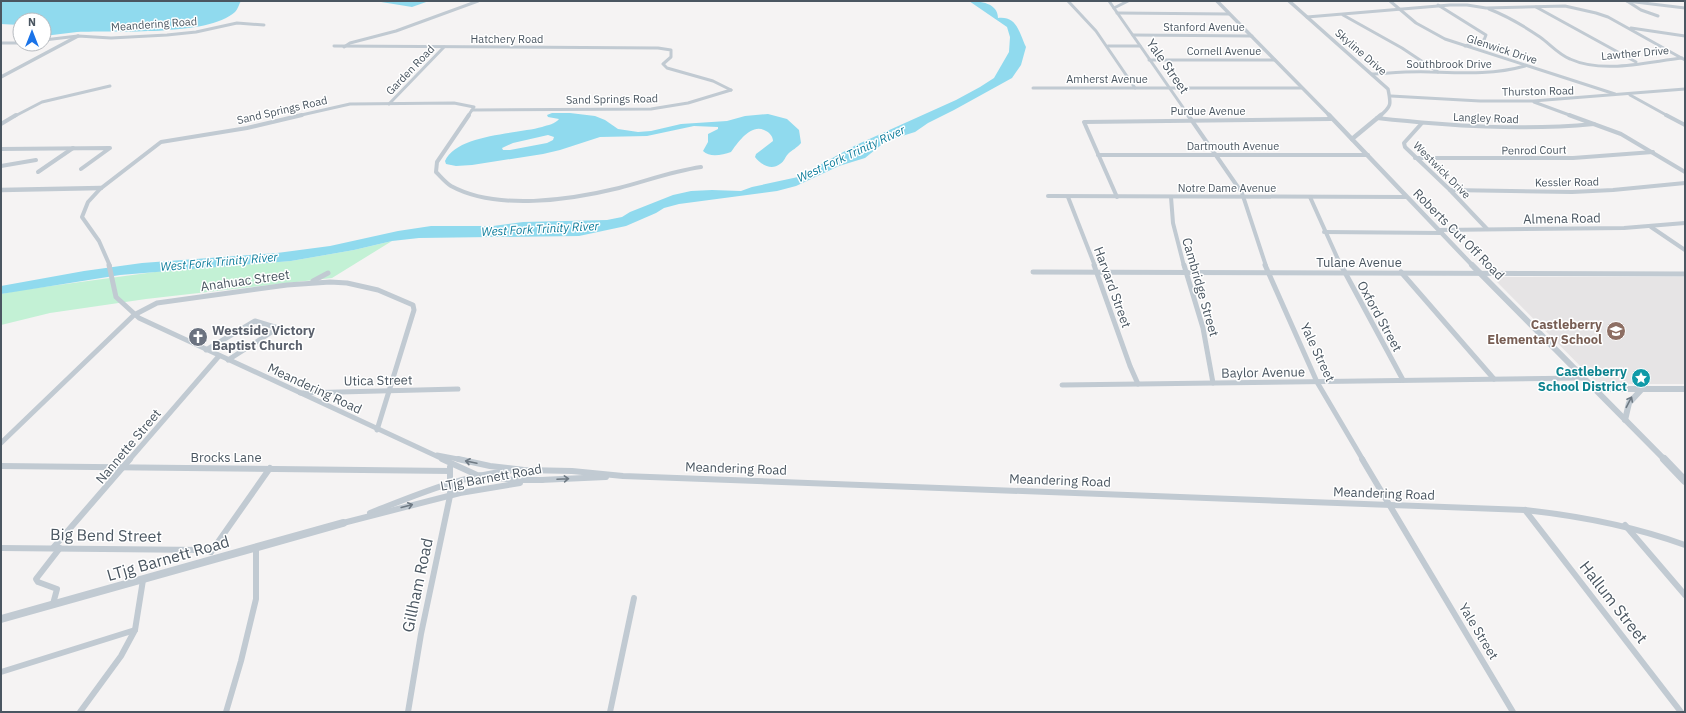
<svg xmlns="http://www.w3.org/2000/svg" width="1686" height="713" font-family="'IBM Plex Sans',sans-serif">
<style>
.education{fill:#e6e4e5}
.green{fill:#c3f1d5}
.water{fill:#90daee;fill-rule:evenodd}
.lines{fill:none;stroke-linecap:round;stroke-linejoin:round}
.minor-far3{stroke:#c1cad2;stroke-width:3}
.minor-far2{stroke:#c1cad2;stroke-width:4}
.minor-far1{stroke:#c1cad2;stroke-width:5}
.minor{stroke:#c1cad2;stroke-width:6}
.tertiary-far3{stroke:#c1cad2;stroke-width:3.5}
.tertiary-far2{stroke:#c1cad2;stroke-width:4.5}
.tertiary-far1{stroke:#c1cad2;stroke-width:6}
.tertiary{stroke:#c1cad2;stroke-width:8}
.oneway{stroke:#6e7983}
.labels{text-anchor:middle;stroke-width:3;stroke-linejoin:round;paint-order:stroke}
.far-street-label{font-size:11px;fill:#4a5661;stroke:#fff}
.far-water-label{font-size:12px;font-style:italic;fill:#0c7c9b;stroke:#fff}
.street-label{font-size:13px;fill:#4a5661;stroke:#fff}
.education-label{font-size:13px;font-weight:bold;fill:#785e54;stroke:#fff;text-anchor:end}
.worship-label{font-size:13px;font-weight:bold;fill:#5b616d;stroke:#fff;text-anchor:start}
.culture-label{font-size:13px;font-weight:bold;fill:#0d838f;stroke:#fff;text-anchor:end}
.near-street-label{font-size:16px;fill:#4a5661;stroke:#fff}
</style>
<rect width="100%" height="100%" fill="#f5f3f3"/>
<polygon class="education" points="1500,277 1685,277 1685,384 1610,384 1595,381 1497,282"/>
<polygon class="green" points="392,241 332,278 146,299 50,313 1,325 1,294 21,290 162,271 291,261 354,250"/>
<g class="water">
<path d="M1 1H241C239 4 238 9 235 12 207 37 115 30 77 32 66 33 55 35 44 36V20H20V25L1 24Z"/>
<polygon points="375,1 429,1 412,7"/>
<path d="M969 1C980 1 998 3 998 18 1017 16 1019 32 1026 47L1021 65 1012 78 954 110 928 123 915 132 886 141 865 158 839 166 796 186 777 191 679 204 664 208 656 213 626 226 579 236 419 238 392 241 354 250 291 261 120 275 1 294V286L84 271 142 263 277 253 330 246 398 231 431 226H493L523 222 607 220 622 217 630 212 673 195 691 191 712 190 741 191 752 187 798 177 856 145 956 100 980 87 994 78 1009 52 1010 37 1007 27Z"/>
<path d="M552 113H570L595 116 605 120 618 129 638 132 651 131 681 124 727 121 745 116 768 114 787 119 799 130 801 143C797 148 792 150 788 154 785 157 784 162 780 164 771 171 760 164 755 157L756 154 773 141C773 137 770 133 766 131 752 122 738 142 731 152 722 155 710 158 703 151L708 142V134L718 129V127L694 126 647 136 600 137 560 150 543 154 472 165 456 166 446 164 445 161C457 134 517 134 542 127 548 125 555 124 559 119L548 117 547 115ZM548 135 554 137 553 140 547 143 510 150H503L502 148 513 143Z"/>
</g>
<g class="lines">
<g class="minor-far3">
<polyline points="1068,1 1096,31 1135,88"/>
<polyline points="1109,1 1189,116"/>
<polyline points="1390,1 1416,23 1445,39 1615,94"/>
<polyline points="1627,1 1685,8"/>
<polyline points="1627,1 1641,10 1658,16"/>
<polyline points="1438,5 1486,35 1484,40 1465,46"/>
<polyline points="1536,7 1636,62"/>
<polyline points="1114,8 1128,1"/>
<path d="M1489 9C1507 16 1524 26 1540 37 1550 44 1558 54 1570 59 1603 74 1647 62 1682 58"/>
<polyline points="1117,13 1229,14"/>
<polyline points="1343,15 1402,48 1438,72"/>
<polyline points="1307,17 1450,5 1467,5 1486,8 1565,6 1596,13 1608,17 1685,60"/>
<polyline points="1631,28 1685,36"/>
<polyline points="1133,35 1252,36"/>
<polyline points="44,40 78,36 111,38 167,35 196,32 237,23 264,25"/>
<polyline points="1,43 20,43"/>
<polyline points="334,46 658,48 671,50 671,57 663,64 667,68 713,81 731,90"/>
<polyline points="1108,46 1140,46"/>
<polyline points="344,47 350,43 396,31 478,1"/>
<polyline points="1149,60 1275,60"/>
<path d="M1372 74C1391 73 1411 71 1430 72 1463 73 1493 75 1525 66"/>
<polyline points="1033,88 1301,88"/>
<polyline points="1630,95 1668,116"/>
<polyline points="1391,96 1480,101 1533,101 1685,89"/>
<polyline points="1534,102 1572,116"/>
<polyline points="389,104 444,47"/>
<polyline points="472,110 651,109 688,103 731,90"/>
<polyline points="15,116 42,102 110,86"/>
<polyline points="297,116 350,104 454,103 474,107 468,116"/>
</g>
<g class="minor-far2">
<path d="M469 115 437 162 436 172C441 177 446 183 451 186 497 211 570 200 619 188 646 181 673 171 701 167"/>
<polyline points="1188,115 1242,193 1266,266"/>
<polyline points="1569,115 1621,134 1685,172"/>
<polyline points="1666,115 1685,125"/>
<path d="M1377 118C1450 126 1521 131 1594 124"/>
<polyline points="1422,123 1404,143 1405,147 1450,190 1487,229"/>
<polyline points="1,124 16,115"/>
<polyline points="1,149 110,148 81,169"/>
<polyline points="1098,155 1368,155"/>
<polyline points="1415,158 1573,158 1653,152"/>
<polyline points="1,166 36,160"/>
<polyline points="38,172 73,148"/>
<polyline points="1450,190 1572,192 1613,190 1685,183"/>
<polyline points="1048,196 1406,197"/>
<polyline points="1068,197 1095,266"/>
<polyline points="1117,197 1084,122 1331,119"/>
<polyline points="1171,197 1173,223 1184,266"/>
<polyline points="1310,197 1341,266"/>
<polyline points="1651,227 1685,250"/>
<polyline points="1439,230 1624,228 1685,223"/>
<polyline points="1324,232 1442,233"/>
<polyline points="110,266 99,241 82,217 88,202 100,189 161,142 247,128 302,115"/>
</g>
<g class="minor-far1">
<polyline points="109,265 116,297 139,318 445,460"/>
<polyline points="1094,265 1130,366 1138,384"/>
<polyline points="1184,265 1203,328 1213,383"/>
<polyline points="1265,265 1317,382 1363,460"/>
<polyline points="1341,265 1403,380"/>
<polyline points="1033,272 1685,274"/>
<polyline points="1401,272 1494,379"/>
<polyline points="313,281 328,273"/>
<polyline points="206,350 255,321 278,328 228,360"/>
<polyline points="1062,385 1583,378"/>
<polyline points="300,393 458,389"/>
<polyline points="1,443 134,315 157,303 287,285 330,282 347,283 378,290 413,305 414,310 377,430"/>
<polyline points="437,455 463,460"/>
<polyline points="129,460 219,356"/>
</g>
<g class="minor">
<polyline points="442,459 477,475 514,480 542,480"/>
<path d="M458 459 490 466 524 470 572 471 623 476 1525 510C1580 516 1633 526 1685 545"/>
<polyline points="1362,459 1513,712"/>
<polyline points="1,466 450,471"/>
<polyline points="540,480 606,477"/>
<polyline points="1525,510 1681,712"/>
<path d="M370 513C416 495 460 476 509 471"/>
<polyline points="343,523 460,493 520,483"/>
<polyline points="1625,525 1685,595"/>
<polyline points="1,548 205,550 211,552"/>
<polyline points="53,548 130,459"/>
<polyline points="211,552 270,468"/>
<polyline points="53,604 57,589 38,582 36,579 60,548"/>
<polyline points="1,672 135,630"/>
<polyline points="80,712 121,656 135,630 143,580"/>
<polyline points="226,712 241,661 256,599 256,548"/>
<polyline points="408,712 421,634 450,496 450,467"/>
<polyline points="610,712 634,598"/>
</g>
<g class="tertiary-far3">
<polyline points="1217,1 1330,116"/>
<path d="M1289 1 1388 89C1391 104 1392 106 1380 116"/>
<polyline points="1,77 78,36"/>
</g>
<g class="tertiary-far2">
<polyline points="1329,115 1473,266"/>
<polyline points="1352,139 1381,115"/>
<polyline points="1,190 101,188"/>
</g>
<g class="tertiary-far1">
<polyline points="1472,265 1665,460"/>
<polyline points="1595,389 1685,389"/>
<polyline points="1625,420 1629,403 1641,390"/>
</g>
<g class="tertiary">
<polyline points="1664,459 1685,481"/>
<polyline points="1,619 343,523"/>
</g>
</g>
<defs><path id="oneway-shaft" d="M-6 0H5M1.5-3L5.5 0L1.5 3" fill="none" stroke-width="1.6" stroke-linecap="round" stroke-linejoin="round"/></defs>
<g class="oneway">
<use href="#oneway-shaft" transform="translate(1629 402) rotate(-63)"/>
<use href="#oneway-shaft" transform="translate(471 462) rotate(-168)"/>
<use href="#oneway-shaft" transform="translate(563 479) rotate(-3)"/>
<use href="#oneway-shaft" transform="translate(407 506) rotate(-15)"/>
</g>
<defs>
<symbol id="school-disc" viewBox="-11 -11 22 22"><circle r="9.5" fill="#8d6e63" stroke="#fff"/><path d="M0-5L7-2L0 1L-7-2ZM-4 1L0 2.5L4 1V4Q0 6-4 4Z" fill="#fff"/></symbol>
<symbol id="church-disc" viewBox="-11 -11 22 22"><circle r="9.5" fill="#6b7280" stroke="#fff"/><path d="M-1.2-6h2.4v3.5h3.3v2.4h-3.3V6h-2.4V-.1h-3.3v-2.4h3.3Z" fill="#fff"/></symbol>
<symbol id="sight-disc" viewBox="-11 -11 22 22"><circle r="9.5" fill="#0f9aa8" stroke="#fff"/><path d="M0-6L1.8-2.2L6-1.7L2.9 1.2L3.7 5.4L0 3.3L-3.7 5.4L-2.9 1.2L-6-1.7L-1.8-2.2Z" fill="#fff"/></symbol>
</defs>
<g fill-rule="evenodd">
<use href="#school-disc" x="1605" y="320" width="22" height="22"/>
<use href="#church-disc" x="187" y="326" width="22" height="22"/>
<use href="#sight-disc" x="1630" y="367" width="22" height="22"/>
</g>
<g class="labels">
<g class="far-street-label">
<text transform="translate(154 24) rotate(-4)" y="4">Meandering Road</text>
<text x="1204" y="31">Stanford Avenue</text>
<text x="507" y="43">Hatchery Road</text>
<text transform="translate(1502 49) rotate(18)" y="4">Glenwick Drive</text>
<text x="1224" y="55">Cornell Avenue</text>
<text transform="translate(1361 52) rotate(41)" y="4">Skyline Drive</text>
<text transform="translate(1635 53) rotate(-5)" y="4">Lawther Drive</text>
<text x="1449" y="68">Southbrook Drive</text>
<text transform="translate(410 70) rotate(-46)" y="4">Garden Road</text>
<text x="1107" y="83">Amherst Avenue</text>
<text transform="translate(1538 91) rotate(-1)" y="4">Thurston Road</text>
<text transform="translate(612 99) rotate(-1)" y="4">Sand Springs Road</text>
<text transform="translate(282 110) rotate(-13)" y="4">Sand Springs Road</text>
<text x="1208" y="115">Purdue Avenue</text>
<text transform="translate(1486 118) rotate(2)" y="4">Langley Road</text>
<text x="1233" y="150">Dartmouth Avenue</text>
<text transform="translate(1534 150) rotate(-1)" y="4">Penrod Court</text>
<text transform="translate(1442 170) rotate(45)" y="4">Westwick Drive</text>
<text transform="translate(1567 182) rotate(-1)" y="4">Kessler Road</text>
<text x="1227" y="192">Notre Dame Avenue</text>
</g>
<g class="far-water-label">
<text transform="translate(851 154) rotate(-25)" y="4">West Fork Trinity River</text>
<text transform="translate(540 229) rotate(-3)" y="4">West Fork Trinity River</text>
<text transform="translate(219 262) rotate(-5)" y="4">West Fork Trinity River</text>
</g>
<g class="street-label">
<text transform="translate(1168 66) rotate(55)" y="5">Yale Street</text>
<text transform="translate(1562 218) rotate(-1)" y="5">Almena Road</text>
<text transform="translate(1459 234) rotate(45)" y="5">Roberts Cut Off Road</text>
<text x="1359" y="267">Tulane Avenue</text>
<text transform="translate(245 280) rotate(-8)" y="5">Anahuac Street</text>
<text transform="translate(1113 287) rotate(70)" y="5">Harvard Street</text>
<text transform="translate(1201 287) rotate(74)" y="5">Cambridge Street</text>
<text transform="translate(1380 316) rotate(61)" y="5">Oxford Street</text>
<text transform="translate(1318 352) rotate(65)" y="5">Yale Street</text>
<text transform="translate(1263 372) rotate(-1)" y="5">Baylor Avenue</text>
<text transform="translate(378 380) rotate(-1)" y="5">Utica Street</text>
<text transform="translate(315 388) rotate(25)" y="5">Meandering Road</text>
<text transform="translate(128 446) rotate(-50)" y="5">Nannette Street</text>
<text x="226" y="462">Brocks Lane</text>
<text transform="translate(736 468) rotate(2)" y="5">Meandering Road</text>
<text transform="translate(491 477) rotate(-10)" y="5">LTjg Barnett Road</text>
<text transform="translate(1060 480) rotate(2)" y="5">Meandering Road</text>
<text transform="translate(1384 493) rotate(2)" y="5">Meandering Road</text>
<text transform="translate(1479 631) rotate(59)" y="5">Yale Street</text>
</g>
<g class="education-label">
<text x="1602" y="329">Castleberry<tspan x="1602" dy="15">Elementary School</tspan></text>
</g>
<g class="worship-label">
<text x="212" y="335">Westside Victory<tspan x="212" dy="15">Baptist Church</tspan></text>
</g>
<g class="culture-label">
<text x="1627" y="376">Castleberry<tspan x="1627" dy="15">School District</tspan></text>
</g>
<g class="near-street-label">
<text transform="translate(106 535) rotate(1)" y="6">Big Bend Street</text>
<text transform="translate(168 558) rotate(-16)" y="6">LTjg Barnett Road</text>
<text transform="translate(417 585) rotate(-78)" y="6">Gillham Road</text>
<text transform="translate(1614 602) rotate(52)" y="6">Hallum Street</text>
</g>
</g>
<rect width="1686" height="713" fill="none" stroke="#4a5661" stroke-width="4"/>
<g transform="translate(32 32)"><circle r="19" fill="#ffffff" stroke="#b7bbc0"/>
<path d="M0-3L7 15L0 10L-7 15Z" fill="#1a73e8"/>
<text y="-6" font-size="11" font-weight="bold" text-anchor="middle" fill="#4a5661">N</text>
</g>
</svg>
